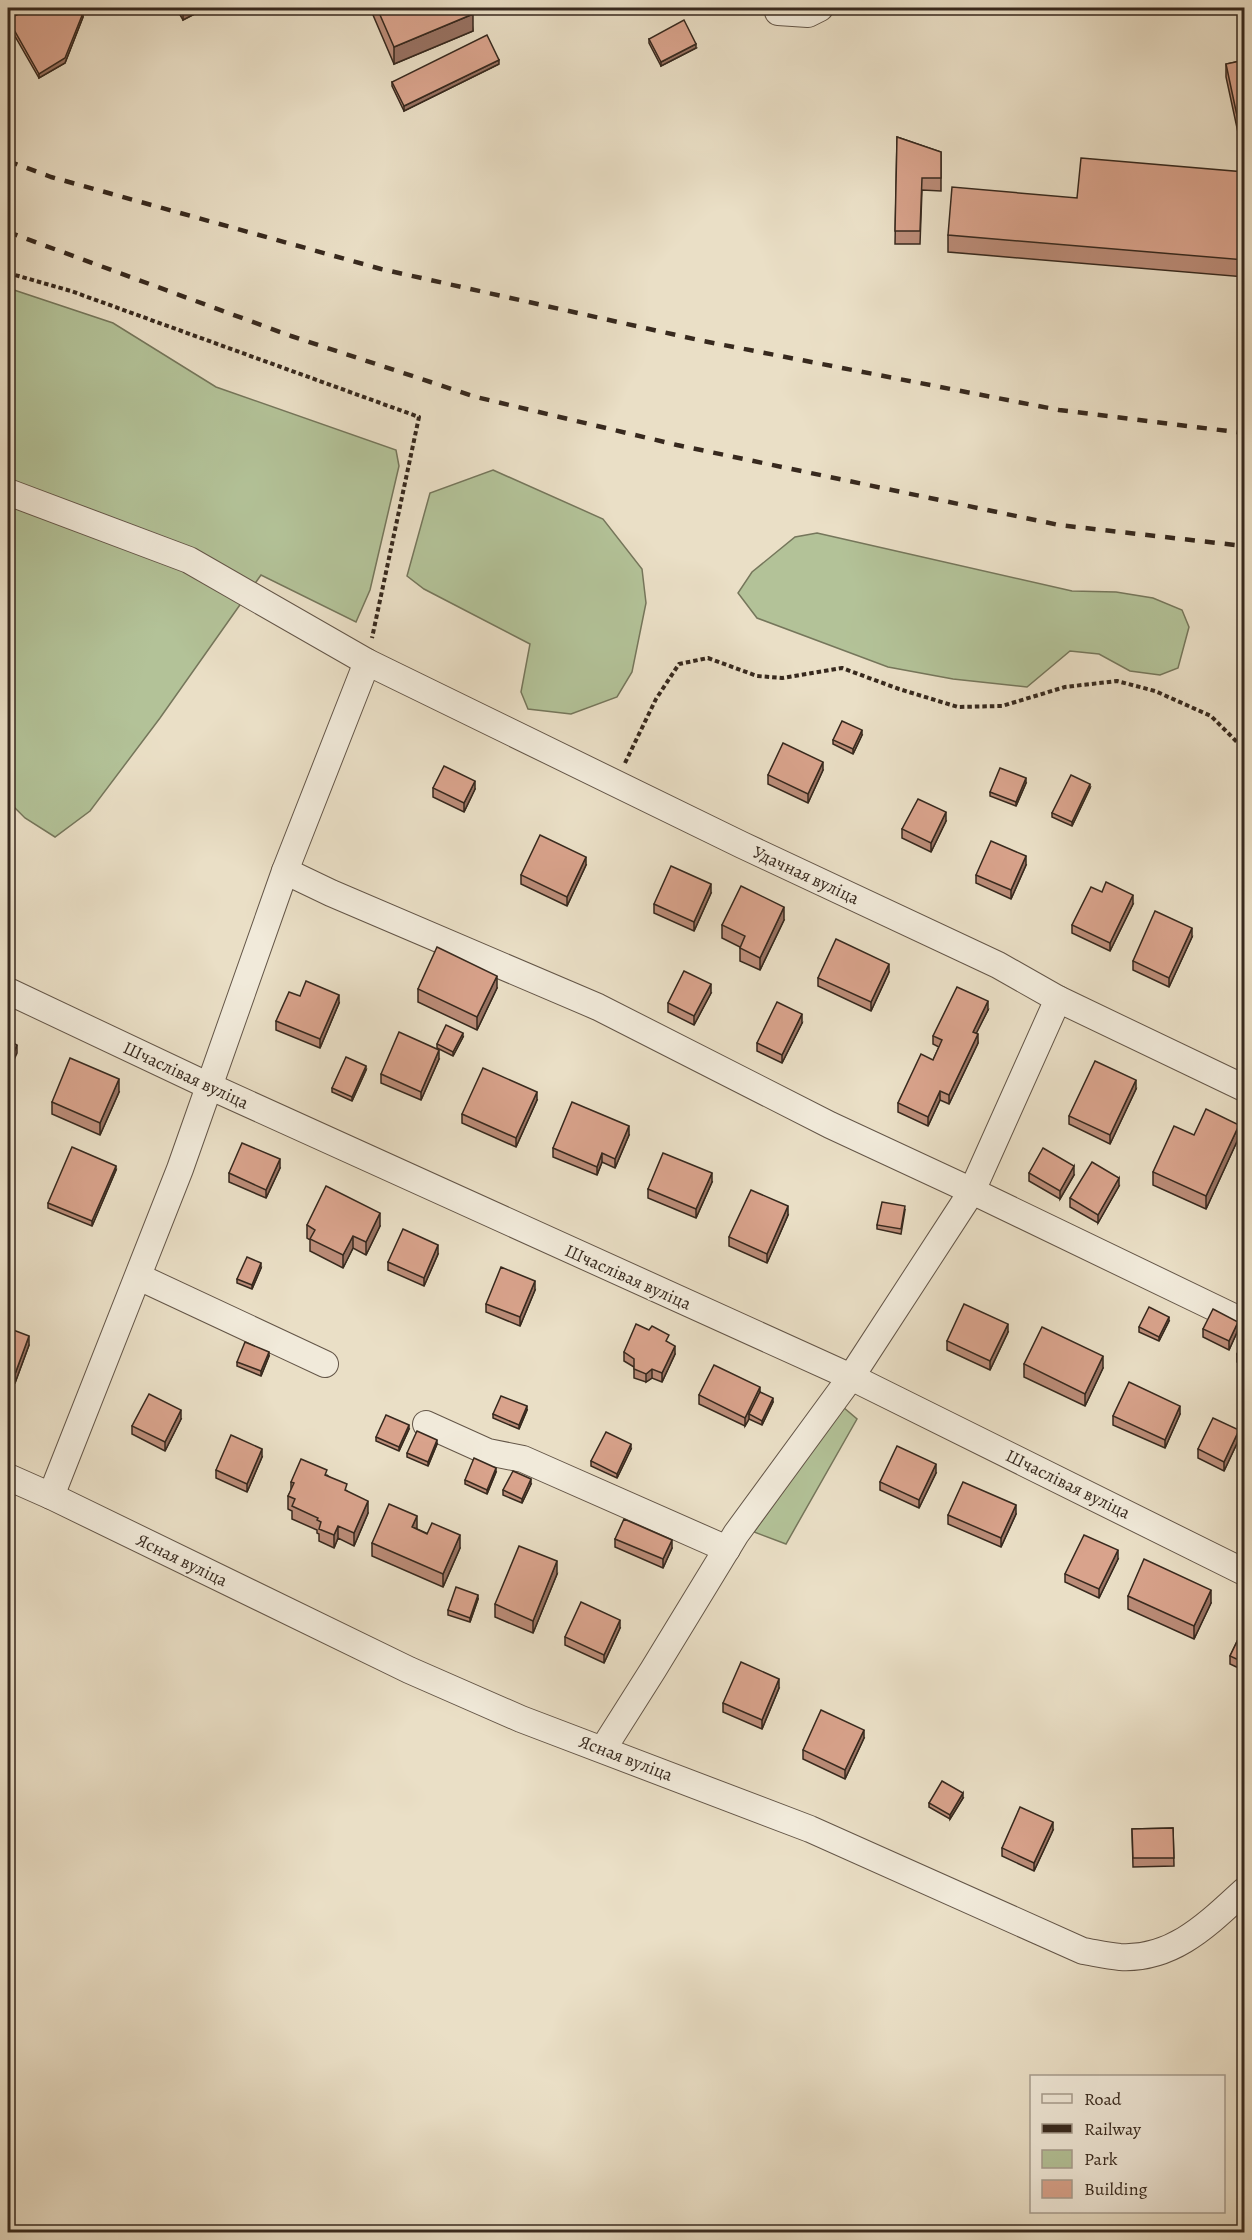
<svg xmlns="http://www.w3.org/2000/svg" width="1252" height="2240" font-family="Alegreya,serif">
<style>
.green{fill:#b3c298;stroke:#75765b;stroke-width:1.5}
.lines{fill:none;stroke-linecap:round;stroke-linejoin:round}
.minor-casing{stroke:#645648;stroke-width:28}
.path{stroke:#37291e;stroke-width:4;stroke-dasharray:4.5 3;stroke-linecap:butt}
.minor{stroke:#f1eada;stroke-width:26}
.rail{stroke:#37291e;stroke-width:4.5;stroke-dasharray:10 10;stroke-linecap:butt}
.wall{fill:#bb8c78;stroke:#37291e;stroke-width:1.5}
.shaded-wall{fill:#987262;stroke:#37291e;stroke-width:1.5}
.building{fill:#d9a38c;stroke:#37291e;stroke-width:1.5}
.labels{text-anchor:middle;stroke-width:4.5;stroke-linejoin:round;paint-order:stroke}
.street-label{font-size:18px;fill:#37291e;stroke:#f1eada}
</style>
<rect width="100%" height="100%" fill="#eadfc6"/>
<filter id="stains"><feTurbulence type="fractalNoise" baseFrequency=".00333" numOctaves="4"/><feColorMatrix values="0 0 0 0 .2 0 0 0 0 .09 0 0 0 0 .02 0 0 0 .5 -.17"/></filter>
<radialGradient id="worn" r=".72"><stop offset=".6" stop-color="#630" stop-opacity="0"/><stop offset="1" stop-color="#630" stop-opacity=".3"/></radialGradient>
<g class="green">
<polygon points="8,288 113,323 216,387 396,450 399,466 370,590 356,622 261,575 160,718 90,811 55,837 25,818 8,801"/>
<polygon points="493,470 603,519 642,569 646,603 632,672 617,697 571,714 528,709 521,692 530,644 424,589 407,576 430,493"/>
<polygon points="817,533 1072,591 1116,592 1153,598 1182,610 1189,627 1178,668 1160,675 1130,671 1099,654 1070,651 1027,687 953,679 888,667 757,618 738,593 752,572 795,537"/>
<polygon points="843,1407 857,1419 786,1544 754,1532"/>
</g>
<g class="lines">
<defs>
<g id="minor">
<polyline points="778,12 808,14 820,8"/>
<polyline points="8,492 189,560 367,662 742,845 998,965 1058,999 1244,1088"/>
<polyline points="285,871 331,893 598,1007 830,1125 972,1191 1244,1322"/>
<polyline points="8,991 209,1086 851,1377 1244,1572"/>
<polyline points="139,1277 325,1364"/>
<polyline points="426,1424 488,1452 523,1459 727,1549"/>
<path d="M8 1477 51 1496 409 1670 521 1719 810 1829 1083 1951C1095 1953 1108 1956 1120 1957 1173 1960 1208 1924 1244 1891"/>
<polyline points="51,1496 180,1169 285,871 367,662"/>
<polyline points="603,1749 653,1670 736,1534 851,1377 972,1191 1058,999"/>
</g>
</defs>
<use href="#minor" class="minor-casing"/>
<g class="path">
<polyline points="8,273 71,291 419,417 372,638"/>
<polyline points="625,763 656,699 679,664 708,658 757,676 782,678 842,668 899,689 958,707 1002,706 1065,687 1117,681 1155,691 1211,716 1244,749"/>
</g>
<use href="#minor" class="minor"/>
<g class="rail">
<polyline points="8,161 51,177 381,269 703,341 1059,410 1244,433"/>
<polyline points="8,232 291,336 476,397 677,445 1059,525 1244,546"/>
</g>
</g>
<g class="wall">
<polygon points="176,8 206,8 183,20"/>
<polygon points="370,8 470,8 473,31 394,64"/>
<polygon points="83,17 65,63 39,78 8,24 8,19"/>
<polygon points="649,39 696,48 661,66 649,43"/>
<polygon points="1245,60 1239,137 1226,77 1226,64"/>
<polygon points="499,64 404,111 392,86 392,82"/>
<polygon points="897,137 941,152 941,191 922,190 920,244 895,244"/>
<polygon points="1245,172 1245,277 948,252 948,235 1077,198"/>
<polygon points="862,735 853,754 833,744 833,740"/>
<polygon points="823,770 808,803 768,784 768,775"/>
<polygon points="1026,783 1016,806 990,796 990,792"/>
<polygon points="433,788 475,789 464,812 433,797"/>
<polygon points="1090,788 1072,826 1052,817 1052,813"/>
<polygon points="946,821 931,852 902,838 902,829"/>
<polygon points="586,865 567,906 521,884 521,875"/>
<polygon points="1026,865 1011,899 976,883 976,875"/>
<polygon points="711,893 694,931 654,913 654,904"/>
<polygon points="1133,904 1110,951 1072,933 1072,925"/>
<polygon points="784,920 760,970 740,961 740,947 722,938 722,925"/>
<polygon points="1192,937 1169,987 1133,970 1133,961"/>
<polygon points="889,972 871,1011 818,986 818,978"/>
<polygon points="497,988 477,1030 418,1002 418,989"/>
<polygon points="711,993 694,1025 668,1012 668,1003"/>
<polygon points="339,1003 320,1048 276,1030 276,1021"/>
<polygon points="988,1010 976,1033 978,1043 949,1104 940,1100 928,1126 898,1112 898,1103 933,1060 939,1047 933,1044 933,1036"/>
<polygon points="802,1023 782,1063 757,1051 757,1043"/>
<polygon points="463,1037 453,1056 437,1048 437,1044"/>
<polygon points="439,1059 421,1100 381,1083 381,1074"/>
<polygon points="366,1070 352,1101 332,1092 332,1088"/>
<polygon points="1136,1089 1110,1144 1069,1124 1069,1116"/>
<polygon points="119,1092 100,1135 52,1114 52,1102"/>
<polygon points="537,1100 516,1147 462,1123 462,1114"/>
<polygon points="629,1135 615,1168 602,1162 597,1175 553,1157 553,1148"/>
<polygon points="1239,1137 1206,1209 1153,1185 1153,1172"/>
<polygon points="280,1168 266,1198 229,1182 229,1173"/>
<polygon points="116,1170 92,1226 48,1208 48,1203"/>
<polygon points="1029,1173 1074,1175 1060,1199 1029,1181"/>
<polygon points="712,1182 696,1218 648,1198 648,1189"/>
<polygon points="1119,1186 1098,1223 1070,1207 1070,1198"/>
<polygon points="905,1210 901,1234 877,1229 877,1225"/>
<polygon points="788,1215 767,1263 729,1246 729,1237"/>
<polygon points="307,1225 380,1226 366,1255 353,1248 343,1268 310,1251 310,1240 307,1238"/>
<polygon points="438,1254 424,1286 388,1270 388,1262"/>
<polygon points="261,1268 252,1289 237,1283 237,1279"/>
<polygon points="535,1290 520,1326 486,1312 486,1304"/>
<polygon points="1169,1321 1159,1341 1139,1332 1139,1327"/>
<polygon points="8,1328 29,1345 15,1383 8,1380"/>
<polygon points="1203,1329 1238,1330 1229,1350 1203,1337"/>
<polygon points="1008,1332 990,1370 947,1350 947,1341"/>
<polygon points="1245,1338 1245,1366 1237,1362 1237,1354"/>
<polygon points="669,1343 675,1354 662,1382 652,1378 646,1382 634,1378 634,1367 624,1361 624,1352"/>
<polygon points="269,1356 261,1376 237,1366 237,1362"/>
<polygon points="1024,1364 1103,1368 1085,1406 1024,1377"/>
<polygon points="760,1392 773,1402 762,1425 749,1419 745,1426 699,1404 699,1395"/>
<polygon points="527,1410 519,1429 493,1418 493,1414"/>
<polygon points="1180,1414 1165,1448 1113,1425 1113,1416"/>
<polygon points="181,1419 165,1451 132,1434 132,1426"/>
<polygon points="409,1429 399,1451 376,1441 376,1437"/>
<polygon points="1239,1439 1224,1471 1198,1458 1198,1449"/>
<polygon points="437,1444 428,1466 407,1457 407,1453"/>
<polygon points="631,1449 617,1478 591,1466 591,1461"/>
<polygon points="1245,1453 1245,1477 1238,1474 1238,1466"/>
<polygon points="262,1457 247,1492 216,1478 216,1470"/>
<polygon points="496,1472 487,1494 465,1484 465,1480"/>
<polygon points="936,1473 919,1508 880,1490 880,1482"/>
<polygon points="327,1475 347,1491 368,1513 354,1546 338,1538 334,1548 319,1541 319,1534 317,1533 317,1530 292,1519 292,1511 288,1509 288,1496 291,1491 291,1482"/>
<polygon points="531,1484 522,1503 503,1495 503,1490"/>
<polygon points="1016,1514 1001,1547 948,1524 948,1515"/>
<polygon points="417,1529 460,1548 443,1587 372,1556 372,1543"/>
<polygon points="615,1539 672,1548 663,1568 615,1547"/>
<polygon points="1118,1559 1099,1598 1065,1582 1065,1574"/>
<polygon points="557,1574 533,1633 495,1617 495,1604"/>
<polygon points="1128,1596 1211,1603 1194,1639 1128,1609"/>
<polygon points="478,1599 470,1622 448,1615 448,1610"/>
<polygon points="1245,1625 1245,1671 1230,1664 1230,1656"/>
<polygon points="620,1628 604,1663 565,1645 565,1637"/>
<polygon points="779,1688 762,1729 723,1712 723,1703"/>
<polygon points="864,1738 845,1779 803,1759 803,1750"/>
<polygon points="963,1798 950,1819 929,1807 929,1803"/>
<polygon points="1173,1828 1174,1866 1133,1867 1132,1829"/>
<polygon points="1053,1830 1034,1871 1002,1856 1002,1848"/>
</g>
<g class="shaded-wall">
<polygon points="189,8 206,8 183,20 183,11"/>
<polygon points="83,13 83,17 65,63 39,78 39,74"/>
<polygon points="473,14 473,31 394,64 394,47"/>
<polygon points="696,44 696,48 661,66 661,62"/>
<polygon points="499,60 499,64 404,111 404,106"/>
<polygon points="1245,123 1245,136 1239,137 1239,125"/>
<polygon points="862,730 862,735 853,754 853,749"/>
<polygon points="823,762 823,770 808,803 808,794"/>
<polygon points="1026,778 1026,783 1016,806 1016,802"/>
<polygon points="475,781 475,789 464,812 464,803"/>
<polygon points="1090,784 1090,788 1072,826 1072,822"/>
<polygon points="946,812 946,821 931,852 931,843"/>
<polygon points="1026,856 1026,865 1011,899 1011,890"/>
<polygon points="586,857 586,865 567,906 567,897"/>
<polygon points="711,884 711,893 694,931 694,922"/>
<polygon points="1133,895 1133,904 1110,951 1110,943"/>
<polygon points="784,907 784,920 760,970 760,958"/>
<polygon points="1192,928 1192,937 1169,987 1169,978"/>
<polygon points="889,964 889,972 871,1011 871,1002"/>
<polygon points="497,976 497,988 477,1030 477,1017"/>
<polygon points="711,984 711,993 694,1025 694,1016"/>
<polygon points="339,995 339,1003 320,1048 320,1039"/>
<polygon points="988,1001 988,1010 973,1040 973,1032"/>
<polygon points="802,1014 802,1023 782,1063 782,1055"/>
<polygon points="463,1033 463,1037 453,1056 453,1052"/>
<polygon points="978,1034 978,1043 949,1104 949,1095"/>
<polygon points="17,1045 17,1053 8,1073 8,1065"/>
<polygon points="439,1050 439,1059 421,1100 421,1092"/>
<polygon points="366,1066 366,1070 352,1101 352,1097"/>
<polygon points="119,1079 119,1092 100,1135 100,1123"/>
<polygon points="1136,1080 1136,1089 1110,1144 1110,1135"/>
<polygon points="940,1091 940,1100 928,1126 928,1117"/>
<polygon points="537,1092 537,1100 516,1147 516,1138"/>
<polygon points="1239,1125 1239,1137 1206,1209 1206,1196"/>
<polygon points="629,1126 629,1135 615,1168 615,1159"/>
<polygon points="602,1153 602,1162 597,1175 597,1167"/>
<polygon points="280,1159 280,1168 266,1198 266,1190"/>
<polygon points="116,1166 116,1170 92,1226 92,1221"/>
<polygon points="1074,1166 1074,1175 1060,1199 1060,1191"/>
<polygon points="712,1173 712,1182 696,1218 696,1209"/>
<polygon points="1119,1178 1119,1186 1098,1223 1098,1215"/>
<polygon points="788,1206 788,1215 767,1263 767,1254"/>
<polygon points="380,1213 380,1226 366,1255 366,1242"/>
<polygon points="353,1236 353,1248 343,1268 343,1255"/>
<polygon points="438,1245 438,1254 424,1286 424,1278"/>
<polygon points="261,1263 261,1268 252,1289 252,1285"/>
<polygon points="535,1281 535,1290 520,1326 520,1317"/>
<polygon points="1169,1317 1169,1321 1159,1341 1159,1337"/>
<polygon points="1238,1322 1238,1330 1229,1350 1229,1341"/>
<polygon points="1008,1324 1008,1332 990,1370 990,1361"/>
<polygon points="29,1336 29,1345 15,1383 15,1374"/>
<polygon points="675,1346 675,1354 662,1382 662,1373"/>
<polygon points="269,1352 269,1356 261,1376 261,1371"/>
<polygon points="1103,1356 1103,1368 1085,1406 1085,1394"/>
<polygon points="652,1369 652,1378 646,1382 646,1374"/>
<polygon points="760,1387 760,1396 749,1414 749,1419 745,1426 745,1418"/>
<polygon points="773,1398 773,1402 762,1425 762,1421"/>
<polygon points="527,1406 527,1410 519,1429 519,1425"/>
<polygon points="1180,1406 1180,1414 1165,1448 1165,1440"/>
<polygon points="181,1410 181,1419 165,1451 165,1442"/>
<polygon points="409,1425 409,1429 399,1451 399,1447"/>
<polygon points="1239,1430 1239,1439 1224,1471 1224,1462"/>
<polygon points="437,1440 437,1444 428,1466 428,1462"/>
<polygon points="631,1444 631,1449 617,1478 617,1474"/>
<polygon points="262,1449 262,1457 247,1492 247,1484"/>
<polygon points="936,1464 936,1473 919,1508 919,1500"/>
<polygon points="496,1468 496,1472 487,1494 487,1490"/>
<polygon points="531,1479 531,1484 522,1503 522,1499"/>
<polygon points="368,1501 368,1513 354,1546 354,1533"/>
<polygon points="1016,1505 1016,1514 1001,1547 1001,1538"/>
<polygon points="417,1516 417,1529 412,1527"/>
<polygon points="338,1526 338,1538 334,1548 334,1535"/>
<polygon points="460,1535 460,1548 443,1587 443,1574"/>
<polygon points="672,1540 672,1548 663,1568 663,1559"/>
<polygon points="1118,1550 1118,1559 1099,1598 1099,1589"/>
<polygon points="557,1561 557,1574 533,1633 533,1621"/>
<polygon points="1211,1590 1211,1603 1194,1639 1194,1626"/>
<polygon points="478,1595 478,1599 470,1622 470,1618"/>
<polygon points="620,1620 620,1628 604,1663 604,1655"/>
<polygon points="779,1679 779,1688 762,1729 762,1720"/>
<polygon points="864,1730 864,1738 845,1779 845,1770"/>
<polygon points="963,1793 963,1798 950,1819 950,1815"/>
<polygon points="1053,1822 1053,1830 1034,1871 1034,1863"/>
</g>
<g class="building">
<polygon points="31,8 80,8 83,13 65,58 39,74 8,19"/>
<polygon points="181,8 189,8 183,11"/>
<polygon points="377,8 470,8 473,14 394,47"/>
<polygon points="684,20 696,44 661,62 649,39"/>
<polygon points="487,35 499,60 404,106 392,82"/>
<polygon points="1245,60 1245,123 1239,125 1226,64"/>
<polygon points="897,137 941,152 941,178 922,178 920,231 895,231"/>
<polygon points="1081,158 1245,172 1245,260 948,235 952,187 1077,198"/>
<polygon points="842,721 862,730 853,749 833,740"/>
<polygon points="783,743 823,762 808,794 768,775"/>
<polygon points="444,766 475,781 464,803 433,788"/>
<polygon points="1000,768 1026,778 1016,802 990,792"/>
<polygon points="1071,775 1090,784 1072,822 1052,813"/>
<polygon points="918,799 946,812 931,843 902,829"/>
<polygon points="540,835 586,857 567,897 521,875"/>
<polygon points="991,841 1026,856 1011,890 976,875"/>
<polygon points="671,866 711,884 694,922 654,904"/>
<polygon points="1106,882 1133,895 1110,943 1072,925 1091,887 1102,892"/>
<polygon points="741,886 784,907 760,958 740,948 745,936 722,925"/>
<polygon points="1155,911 1192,928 1169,978 1133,961"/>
<polygon points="836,939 889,964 871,1002 818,978"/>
<polygon points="437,947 497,976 477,1017 418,989"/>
<polygon points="684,971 711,984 694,1016 668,1003"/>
<polygon points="306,981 339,995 320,1039 276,1021 289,992 300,996"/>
<polygon points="957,987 988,1001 973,1032 978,1034 949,1095 940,1091 928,1117 898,1103 921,1054 933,1060 942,1040 933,1036"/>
<polygon points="777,1002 802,1014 782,1055 757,1043"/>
<polygon points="446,1025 463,1033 453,1052 437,1044"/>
<polygon points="399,1032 439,1050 421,1092 381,1074"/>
<polygon points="8,1040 17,1045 8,1065"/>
<polygon points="346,1057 366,1066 352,1097 332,1088"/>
<polygon points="70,1058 119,1079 100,1123 52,1102"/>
<polygon points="1095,1061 1136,1080 1110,1135 1069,1116"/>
<polygon points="483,1068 537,1092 516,1138 462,1114"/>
<polygon points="572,1102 629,1126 615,1159 602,1153 597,1167 553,1148"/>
<polygon points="1206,1109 1239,1125 1206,1196 1153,1172 1174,1126 1194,1135"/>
<polygon points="242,1143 280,1159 266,1190 229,1173"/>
<polygon points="72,1147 116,1166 92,1221 48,1203"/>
<polygon points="1043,1148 1074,1166 1060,1191 1029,1173"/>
<polygon points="663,1153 712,1173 696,1209 648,1189"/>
<polygon points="1092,1162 1119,1178 1098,1215 1070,1198"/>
<polygon points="326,1186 380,1213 366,1242 353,1236 343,1255 310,1239 315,1230 307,1225"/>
<polygon points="751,1190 788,1206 767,1254 729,1237"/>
<polygon points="882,1202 905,1206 901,1229 877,1225"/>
<polygon points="403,1229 438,1245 424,1278 388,1262"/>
<polygon points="247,1257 261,1263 252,1285 237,1279"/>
<polygon points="501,1267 535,1281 520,1317 486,1304"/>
<polygon points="964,1304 1008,1324 990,1361 947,1341"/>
<polygon points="1149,1307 1169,1317 1159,1337 1139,1327"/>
<polygon points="1213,1309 1238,1322 1229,1341 1203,1329"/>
<polygon points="636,1324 649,1330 652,1326 669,1335 666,1341 675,1346 662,1373 652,1369 646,1374 634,1369 634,1359 624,1352"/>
<polygon points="1042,1327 1103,1356 1085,1394 1024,1364"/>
<polygon points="8,1328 29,1336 15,1374 8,1371"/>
<polygon points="1245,1338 1245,1358 1237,1354"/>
<polygon points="245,1342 269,1352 261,1371 237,1362"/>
<polygon points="714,1365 760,1387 745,1418 699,1395"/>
<polygon points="1129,1382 1180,1406 1165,1440 1113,1416"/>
<polygon points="760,1392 773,1398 762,1421 749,1414"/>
<polygon points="149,1394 181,1410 165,1442 132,1426"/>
<polygon points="501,1396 527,1406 519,1425 493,1414"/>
<polygon points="386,1415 409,1425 399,1447 376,1437"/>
<polygon points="1213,1418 1239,1430 1224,1462 1198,1449"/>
<polygon points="417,1431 437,1440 428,1462 407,1453"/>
<polygon points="606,1432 631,1444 617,1474 591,1461"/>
<polygon points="231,1435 262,1449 247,1484 216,1470"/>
<polygon points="897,1446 936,1464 919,1500 880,1482"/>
<polygon points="1245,1453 1245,1469 1238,1466"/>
<polygon points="474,1458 496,1468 487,1490 465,1480"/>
<polygon points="301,1459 327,1470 325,1475 347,1484 345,1490 368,1501 354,1533 338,1526 334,1535 319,1529 321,1522 317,1520 318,1518 292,1506 295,1499 288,1496 294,1483 291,1482"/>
<polygon points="513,1471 531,1479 522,1499 503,1490"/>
<polygon points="963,1482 1016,1505 1001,1538 948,1515"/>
<polygon points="389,1504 417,1516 412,1527 427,1534 432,1523 460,1535 443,1574 372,1543"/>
<polygon points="624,1519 672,1540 663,1559 615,1539"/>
<polygon points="1084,1535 1118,1550 1099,1589 1065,1574"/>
<polygon points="519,1546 557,1561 533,1621 495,1604"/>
<polygon points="1144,1559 1211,1590 1194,1626 1128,1596"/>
<polygon points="456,1587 478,1595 470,1618 448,1610"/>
<polygon points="581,1602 620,1620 604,1655 565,1637"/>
<polygon points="1245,1625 1245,1663 1230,1656"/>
<polygon points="741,1662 779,1679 762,1720 723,1703"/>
<polygon points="821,1710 864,1730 845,1770 803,1750"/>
<polygon points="942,1781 963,1793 950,1815 929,1803"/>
<polygon points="1020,1807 1053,1822 1034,1863 1002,1848"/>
<polygon points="1173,1828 1174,1858 1133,1858 1132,1829"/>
</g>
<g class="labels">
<g class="street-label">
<text transform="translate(806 875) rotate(25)" y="6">Удачная вуліца</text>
<text transform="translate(186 1075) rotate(25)" y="6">Шчаслівая вуліца</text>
<text transform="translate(628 1277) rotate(24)" y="6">Шчаслівая вуліца</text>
<text transform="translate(1068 1484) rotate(26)" y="6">Шчаслівая вуліца</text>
<text transform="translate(182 1560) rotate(26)" y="6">Ясная вуліца</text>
<text transform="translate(626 1758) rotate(21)" y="6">Ясная вуліца</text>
</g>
</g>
<rect width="1252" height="2240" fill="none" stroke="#eadfc6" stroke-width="30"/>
<rect x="9" y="9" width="1234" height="2222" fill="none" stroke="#37291e" stroke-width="3"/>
<rect x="15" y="15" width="1222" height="2210" fill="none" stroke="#37291e" stroke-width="1.5"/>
<rect x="1030" y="2075" width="195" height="138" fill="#f1eada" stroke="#a79d8f" stroke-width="1.5"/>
<rect x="1042" y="2094" width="30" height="9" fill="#f1eada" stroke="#a79d8f" stroke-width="1.5"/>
<text x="1084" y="2105" font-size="18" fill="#37291e">Road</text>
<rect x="1042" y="2124" width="30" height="9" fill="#37291e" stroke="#a79d8f" stroke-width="1.5"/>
<text x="1084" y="2135" font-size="18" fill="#37291e">Railway</text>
<rect x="1042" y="2150" width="30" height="18" fill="#b3c298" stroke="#a79d8f" stroke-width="1.5"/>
<text x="1084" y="2165" font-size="18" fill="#37291e">Park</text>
<rect x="1042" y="2180" width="30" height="18" fill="#d9a38c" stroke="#a79d8f" stroke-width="1.5"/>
<text x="1084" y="2195" font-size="18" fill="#37291e">Building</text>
<rect width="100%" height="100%" filter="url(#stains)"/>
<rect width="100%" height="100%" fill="url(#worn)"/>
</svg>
